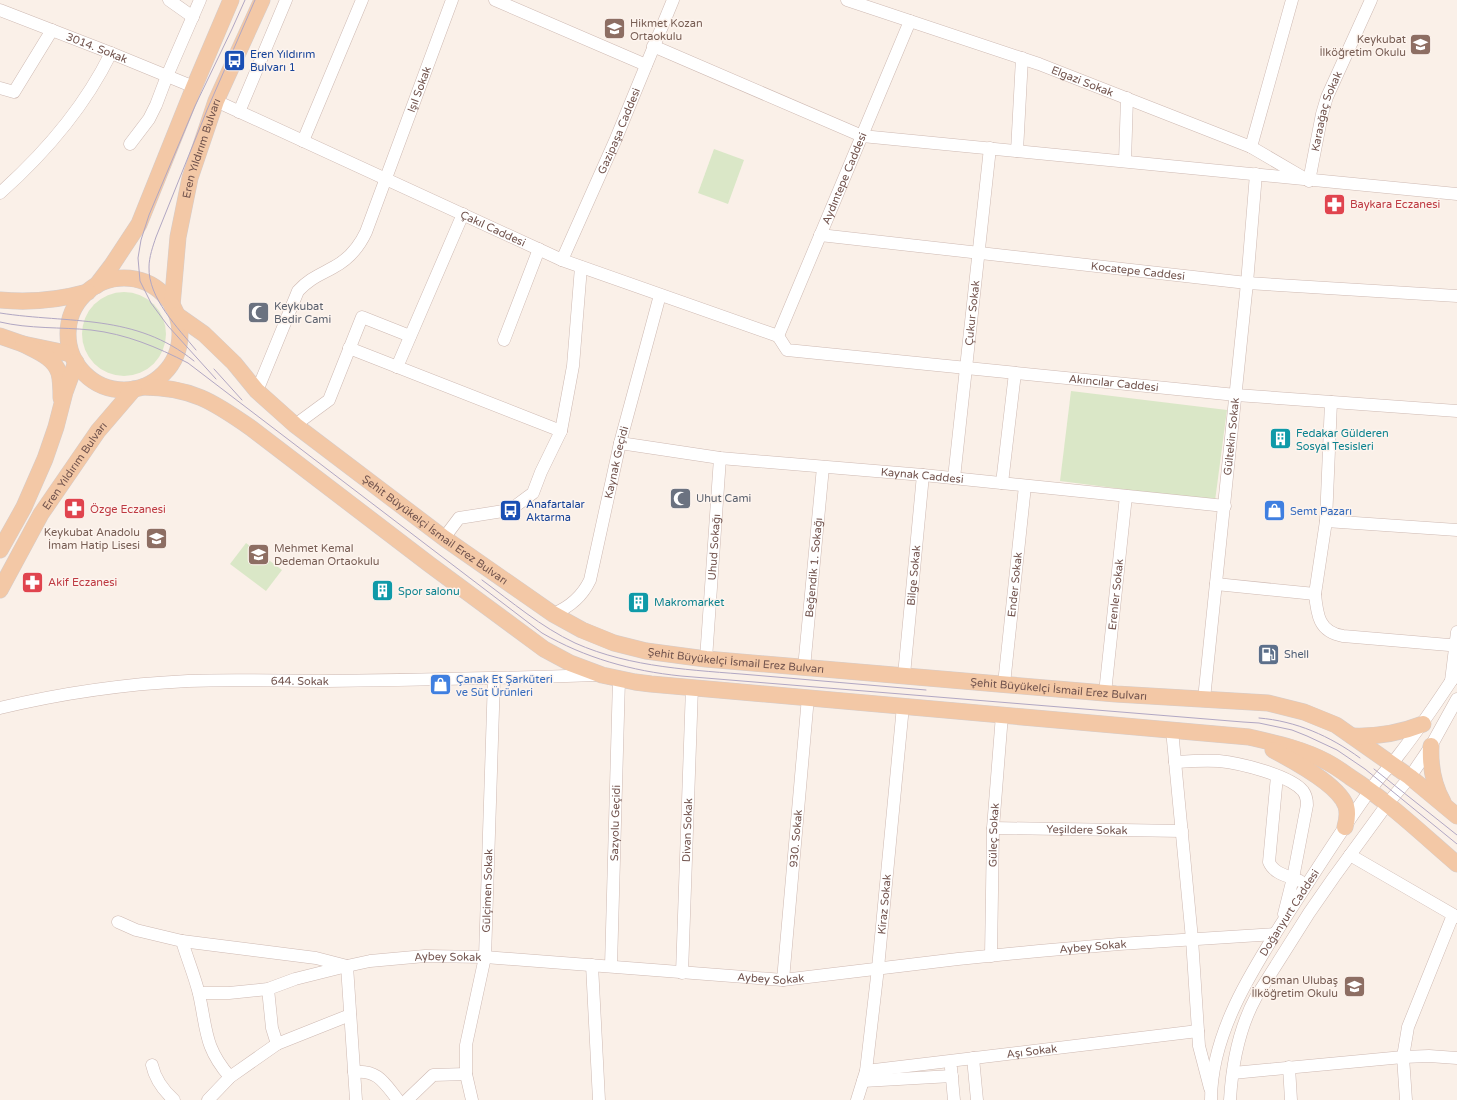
<svg xmlns="http://www.w3.org/2000/svg" width="1457" height="1100" font-family="'Varela Round',sans-serif">
<style>
.green{fill:#dae7c7}
.lines{fill:none;stroke-linecap:round;stroke-linejoin:round}
.minor-casing{stroke:#ceb9b2;stroke-width:13}
.major-casing{stroke:#d5ccca;stroke-width:17}
.minor{stroke:#fff;stroke-width:12}
.major{stroke:#f3c8a6;stroke-width:16}
.tram{stroke:#b1a7c3;stroke-width:1}
.labels{text-anchor:middle;stroke-width:3;stroke-linejoin:round;paint-order:stroke}
.education-label{font-size:11px;fill:#785e54;stroke:#fdf4ee;text-anchor:end}
.street-label{font-size:11px;fill:#72544e;stroke:#fdf4ee}
.transit-label{font-size:11px;fill:#164399;stroke:#fdf4ee;text-anchor:start}
.health-label{font-size:11px;fill:#be3a42;stroke:#fdf4ee;text-anchor:start}
.worship-label{font-size:11px;fill:#5b616d;stroke:#fdf4ee;text-anchor:start}
.culture-label{font-size:11px;fill:#0d838f;stroke:#fdf4ee;text-anchor:start}
.shop-label{font-size:11px;fill:#366cbe;stroke:#fdf4ee;text-anchor:start}
.service-label{font-size:11px;fill:#4e5e75;stroke:#fdf4ee;text-anchor:start}
</style>
<rect width="100%" height="100%" fill="#faf0e8"/>
<g class="green">
<polygon points="714,149 744,160 728,204 698,193"/>
<circle cx="124" cy="334" r="42"/>
<polygon points="1071,391 1227,410 1215,501 1060,481"/>
<polygon points="246,543 282,570 266,591 230,564"/>
</g>
<g class="lines">
<defs>
<g id="minor">
<polyline points="169,0 193,17"/>
<polyline points="495,0 646,65"/>
<path id="s1" d="M847 0 1039 64 1251 147 1304 178"/>
<path id="s2" d="M0 10 111 53 194 87"/>
<polyline points="653,46 862,136 1457,194"/>
<polyline points="0,88 14,92 52,30"/>
<path id="s3" d="M216 101 562 260 778 336"/>
<polyline points="239,112 286,0"/>
<polyline points="303,141 362,0"/>
<polyline points="130,144 149,119 156,105 167,76 200,0"/>
<polyline points="1251,147 1292,0"/>
<polyline points="1017,151 1022,58"/>
<polyline points="1125,161 1127,98"/>
<path id="s4" d="M1309 181 1322 114 1327 97 1371 0"/>
<path d="M0 193C45 153 84 108 111 53"/>
<path id="s5" d="M820 235 1247 283 1457 296"/>
<path id="s6" d="M562 260 615 141 673 0"/>
<path id="s7" d="M778 336 787 350 1236 395 1457 411"/>
<path id="s8" d="M778 336 910 21"/>
<polyline points="504,340 539,249"/>
<polyline points="349,348 561,431"/>
<polyline points="397,367 463,214"/>
<path id="s9" d="M257 391 298 291C310 278 320 275 334 267 349 259 359 247 366 232L452 0"/>
<path d="M1331 402 1326 521 1315 594C1317 615 1319 632 1343 636L1449 645 1457 643"/>
<polyline points="295,425 329,400 362,317 410,336"/>
<path id="s10" d="M620 443 720 458 923 475 1225 506"/>
<path id="s11" d="M954 478 990 148"/>
<polyline points="1002,483 1015,373"/>
<polyline points="1326,521 1457,530"/>
<polyline points="444,538 459,518 510,510 533,493 541,472 561,431 573,366 581,267"/>
<polyline points="1216,584 1315,594"/>
<path id="s12" d="M553 614C570 607 582 597 590 580L620 443 660 295"/>
<path id="s13" d="M706 659 720 458"/>
<path id="s14" d="M804 668 823 467"/>
<path id="s15" d="M904 675 923 475"/>
<polyline points="1451,681 1457,632"/>
<path id="s16" d="M1004 684 1025 486"/>
<path id="s17" d="M1105 693 1126 496"/>
<path id="s18" d="M1204 699 1247 283 1256 174"/>
<path id="s19" d="M0 708C62 693 125 684 188 681 235 679 281 681 327 681 417 680 507 678 596 675"/>
<polyline points="1172,730 1192,939 1199,1046 1210,1088"/>
<path d="M1175 762C1190 761 1204 760 1219 761 1239 763 1290 775 1303 791 1306 795 1307 800 1307 805L1293 878 1284 914"/>
<path d="M1277 776 1269 862C1274 874 1288 876 1300 881"/>
<path id="s20" d="M993 828 1182 831"/>
<polyline points="1350,855 1457,917"/>
<polyline points="118,922 136,930 182,941 316,958 347,966 356,1100"/>
<path d="M182 941C187 958 195 977 199 994 207 1030 204 1047 230 1077"/>
<path id="s21" d="M991 956 993 828 1002 715"/>
<polyline points="592,965 599,1100"/>
<path id="s22" d="M611 966 619 679"/>
<path id="s23" d="M682 973 692 687"/>
<path id="s24" d="M783 980 808 697"/>
<polyline points="268,989 272,1028 277,1044"/>
<path id="s25" d="M199 993H229L268 989 295 979 347 966 370 961 425 956 485 957 783 980 958 959 1039 951 1119 944 1275 934"/>
<polyline points="973,1058 977,1100"/>
<path d="M152 1065C155 1079 163 1090 174 1100"/>
<polyline points="1289,1067 1291,1100"/>
<polyline points="951,1068 954,1100"/>
<path id="s26" d="M866 1071 1198 1031"/>
<path d="M354 1072C378 1069 385 1084 398 1100"/>
<polyline points="1233,1073 1403,1057 1429,1056 1457,1058"/>
<polyline points="863,1081 952,1076"/>
<polyline points="208,1100 230,1077 277,1044 350,1015"/>
<polyline points="407,1100 433,1075 466,1074"/>
<path id="s27" d="M472 1100 466 1074V1045L485 957 494 678"/>
<path id="s28" d="M857 1100 866 1071 878 968 903 706"/>
<path id="s29" d="M1211 1100C1211 1032 1254 967 1289 912 1316 871 1342 829 1371 789 1379 777 1389 768 1398 756 1419 729 1438 701 1457 672"/>
<path d="M1230 1100C1232 1065 1239 1028 1256 997L1309 913 1334 877 1388 803 1410 777 1431 746 1457 699"/>
<polyline points="1406,1100 1403,1057 1408,1027 1453,915"/>
</g>
<g id="major">
<circle cx="124" cy="334" r="56"/>
<polyline points="96,286 112,265 139,224 194,87 231,0"/>
<path d="M0 300C30 303 59 300 88 292"/>
<path id="s30" d="M172 306 178 237 190 178 216 101 262 0"/>
<path id="s31" d="M177 315 204 334 234 363 257 391 295 425 444 538 553 614 582 630 614 643 646 651 706 659 1116 694 1268 703 1304 712 1336 725 1410 777 1457 816"/>
<polyline points="0,336 23,344 71,354"/>
<path d="M23 344C36 351 54 357 59 373 61 381 61 390 61 398"/>
<path d="M143 387C191 387 214 402 251 428L429 564 544 649 570 663 602 675 635 682 651 684 1249 737C1275 743 1303 749 1327 762 1335 766 1343 772 1350 777 1389 802 1422 834 1457 864"/>
<polyline points="0,550 24,507 45,459 56,427 65,392 76,362"/>
<path id="s32" d="M0 590 41 514 98 431 134 389"/>
<path d="M1352 736C1377 737 1400 733 1423 724"/>
<path d="M1431 746C1430 766 1433 784 1443 802"/>
<path d="M1273 750C1292 760 1339 785 1346 806 1348 813 1347 820 1345 827"/>
</g>
</defs>
<use href="#minor" class="minor-casing"/>
<use href="#major" class="major-casing"/>
<use href="#minor" class="minor"/>
<use href="#major" class="major"/>
<g class="tram">
<path d="M0 313C70 324 135 313 194 361"/>
<path d="M0 322C29 329 61 327 91 330 126 334 157 347 188 363L542 633C585 658 632 671 681 676L1243 722 1259 723 1292 730 1307 736 1337 750 1365 769 1457 844"/>
<path d="M196 350C178 328 148 298 149 267 149 257 153 246 156 237L207 110 255 0"/>
<polyline points="214,369 242,400"/>
<polyline points="216,379 168,326 151,303 140,281 138,258 141,240 149,215 195,106 232,29 245,0"/>
<path d="M482 580C512 602 541 627 575 643 631 668 694 670 753 675 811 680 869 685 926 690"/>
<path d="M1259 718C1296 721 1330 736 1360 758"/>
<polyline points="1374,769 1457,835"/>
</g>
</g>
<defs>
<symbol id="school-square" viewBox="-11 -11 22 22"><rect x="-9" y="-9" width="18" height="18" rx="4" fill="#8d6e63" stroke="#fdf4ee"/><path d="M0-5L7-2L0 1L-7-2ZM-4 1L0 2.5L4 1V4Q0 6-4 4Z" fill="#fff"/></symbol>
<symbol id="bus-square" viewBox="-11 -11 22 22"><rect x="-9" y="-9" width="18" height="18" rx="4" fill="#1a4fb4" stroke="#fdf4ee"/><path d="M-5-6H5V4H4V6H2V4H-2V6H-4V4H-5ZM-3.5-4V0h7V-4ZM-3.5 1.2v1.5H-2V1.2ZM2 1.2v1.5H3.5V1.2Z" fill="#fff"/></symbol>
<symbol id="pharmacy-square" viewBox="-11 -11 22 22"><rect x="-9" y="-9" width="18" height="18" rx="4" fill="#e0444e" stroke="#fdf4ee"/><path d="M-2-6h4v4h4v4h-4v4h-4v-4h-4v-4h4Z" fill="#fff"/></symbol>
<symbol id="mosque-square" viewBox="-11 -11 22 22"><rect x="-9" y="-9" width="18" height="18" rx="4" fill="#6b7280" stroke="#fdf4ee"/><path d="M3.5-4.9A6 6 0 1 0 3.5 4.9A5 5 0 1 1 3.5-4.9Z" fill="#fff"/></symbol>
<symbol id="building-square" viewBox="-11 -11 22 22"><rect x="-9" y="-9" width="18" height="18" rx="4" fill="#0f9aa8" stroke="#fdf4ee"/><path d="M-4-6H4V6H1V3H-1V6H-4ZM-2.5-4.3h1.7v1.8h-1.7ZM.8-4.3h1.7v1.8H.8ZM-2.5-1h1.7V.8h-1.7ZM.8-1h1.7V.8H.8Z" fill="#fff"/></symbol>
<symbol id="shop-square" viewBox="-11 -11 22 22"><rect x="-9" y="-9" width="18" height="18" rx="4" fill="#3f7fe0" stroke="#fdf4ee"/><path d="M-5-2.5h2.3a2.7 3.5 0 0 1 5.4 0H5L5.5 6h-11ZM-1.5-2.5h3a1.5 2.3 0 0 0-3 0Z" fill="#fff"/></symbol>
<symbol id="fuel-square" viewBox="-11 -11 22 22"><rect x="-9" y="-9" width="18" height="18" rx="4" fill="#5c6f8a" stroke="#fdf4ee"/><path d="M-5.5-6h7V0h2V4h1.3V-2.5L3-4.5l.8-.8L6-3V5H2.5V1h-1V6h-7ZM-4.2-4.7v3.2H.2V-4.7Z" fill="#fff"/></symbol>
</defs>
<g fill-rule="evenodd">
<use href="#school-square" x="602" y="16" width="25" height="25"/>
<use href="#school-square" x="1408" y="32" width="25" height="25"/>
<use href="#bus-square" x="222" y="48" width="25" height="25"/>
<use href="#pharmacy-square" x="1322" y="192" width="25" height="25"/>
<use href="#mosque-square" x="246" y="300" width="25" height="25"/>
<use href="#building-square" x="1268" y="426" width="25" height="25"/>
<use href="#mosque-square" x="668" y="486" width="25" height="25"/>
<use href="#pharmacy-square" x="62" y="496" width="25" height="25"/>
<use href="#bus-square" x="498" y="498" width="25" height="25"/>
<use href="#shop-square" x="1262" y="498" width="25" height="25"/>
<use href="#school-square" x="144" y="526" width="25" height="25"/>
<use href="#school-square" x="246" y="542" width="25" height="25"/>
<use href="#pharmacy-square" x="20" y="570" width="25" height="25"/>
<use href="#building-square" x="370" y="578" width="25" height="25"/>
<use href="#building-square" x="626" y="590" width="25" height="25"/>
<use href="#fuel-square" x="1256" y="642" width="25" height="25"/>
<use href="#shop-square" x="428" y="672" width="25" height="25"/>
<use href="#school-square" x="1342" y="974" width="25" height="25"/>
</g>
<g class="labels">
<g class="education-label">
<text x="630" y="27" text-anchor="start">Hikmet Kozan<tspan x="630" dy="13">Ortaokulu</tspan></text>
<text x="1406" y="43">Keykubat<tspan x="1406" dy="13">İlköğretim Okulu</tspan></text>
<text x="140" y="536">Keykubat Anadolu<tspan x="140" dy="13">İmam Hatip Lisesi</tspan></text>
<text x="274" y="552" text-anchor="start">Mehmet Kemal<tspan x="274" dy="13">Dedeman Ortaokulu</tspan></text>
<text x="1338" y="984">Osman Ulubaş<tspan x="1338" dy="13">İlköğretim Okulu</tspan></text>
</g>
<g class="street-label">
<text dy="4" stroke="none"><textPath href="#s2" startOffset="104">3014. Sokak</textPath></text>
<text dy="4" stroke="none"><textPath href="#s1" startOffset="249">Elgazi Sokak</textPath></text>
<text dy="4" stroke="none"><textPath href="#s9" startOffset="352">Işıl Sokak</textPath></text>
<text dy="4" stroke="none"><textPath href="#s4" startOffset="72">Karaağaç Sokak</textPath></text>
<text dy="4" stroke="none"><textPath href="#s6" startOffset="141">Gazipaşa Caddesi</textPath></text>
<text dy="4" stroke="none"><textPath href="#s30" startOffset="161">Eren Yıldırım Bulvarı</textPath></text>
<text dy="4" stroke="none"><textPath href="#s8" startOffset="171">Aydıntepe Caddesi</textPath></text>
<text dy="4" stroke="none"><textPath href="#s3" startOffset="305">Çakıl Caddesi</textPath></text>
<text dy="4" stroke="none"><textPath href="#s5" startOffset="320">Kocatepe Caddesi</textPath></text>
<text dy="4" stroke="none"><textPath href="#s11" startOffset="166">Çukur Sokak</textPath></text>
<text dy="4" stroke="none"><textPath href="#s7" startOffset="345">Akıncılar Caddesi</textPath></text>
<text dy="4" stroke="none"><textPath href="#s18" startOffset="264">Gültekin Sokak</textPath></text>
<text dy="4" stroke="none"><textPath href="#s12" startOffset="172">Kaynak Geçidi</textPath></text>
<text dy="4" stroke="none"><textPath href="#s32" startOffset="145">Eren Yıldırım Bulvarı</textPath></text>
<text dy="4" stroke="none"><textPath href="#s10" startOffset="304">Kaynak Caddesi</textPath></text>
<text dy="4" stroke="none"><textPath href="#s31" startOffset="337">Şehit Büyükelçi İsmail Erez Bulvarı</textPath></text>
<text dy="4" stroke="none"><textPath href="#s13" startOffset="112">Uhud Sokağı</textPath></text>
<text dy="4" stroke="none"><textPath href="#s14" startOffset="101">Beğendik 1. Sokağı</textPath></text>
<text dy="4" stroke="none"><textPath href="#s15" startOffset="100">Bilge Sokak</textPath></text>
<text dy="4" stroke="none"><textPath href="#s16" startOffset="100">Ender Sokak</textPath></text>
<text dy="4" stroke="none"><textPath href="#s17" startOffset="99">Erenler Sokak</textPath></text>
<text dy="4" stroke="none"><textPath href="#s31" startOffset="673">Şehit Büyükelçi İsmail Erez Bulvarı</textPath></text>
<text dy="4" stroke="none"><textPath href="#s19" startOffset="302">644. Sokak</textPath></text>
<text dy="4" stroke="none"><textPath href="#s31" startOffset="997">Şehit Büyükelçi İsmail Erez Bulvarı</textPath></text>
<text dy="4" stroke="none"><textPath href="#s22" startOffset="143">Sazyolu Geçidi</textPath></text>
<text dy="4" stroke="none"><textPath href="#s23" startOffset="143">Divan Sokak</textPath></text>
<text dy="4" stroke="none"><textPath href="#s20" startOffset="94">Yeşildere Sokak</textPath></text>
<text dy="4" stroke="none"><textPath href="#s21" startOffset="121">Güleç Sokak</textPath></text>
<text dy="4" stroke="none"><textPath href="#s24" startOffset="142">930. Sokak</textPath></text>
<text dy="4" stroke="none"><textPath href="#s27" startOffset="212">Gülçimen Sokak</textPath></text>
<text dy="4" stroke="none"><textPath href="#s28" startOffset="198">Kiraz Sokak</textPath></text>
<text dy="4" stroke="none"><textPath href="#s29" startOffset="206">Doğanyurt Caddesi</textPath></text>
<text dy="4" stroke="none"><textPath href="#s25" startOffset="901">Aybey Sokak</textPath></text>
<text dy="4" stroke="none"><textPath href="#s25" startOffset="253">Aybey Sokak</textPath></text>
<text dy="4" stroke="none"><textPath href="#s25" startOffset="577">Aybey Sokak</textPath></text>
<text dy="4" stroke="none"><textPath href="#s26" startOffset="167">Aşı Sokak</textPath></text>
</g>
<g class="transit-label">
<text x="250" y="58">Eren Yıldırım<tspan x="250" dy="13">Bulvarı 1</tspan></text>
<text x="526" y="508">Anafartalar<tspan x="526" dy="13">Aktarma</tspan></text>
</g>
<g class="health-label">
<text x="1350" y="208">Baykara Eczanesi</text>
<text x="90" y="513">Özge Eczanesi</text>
<text x="48" y="586">Akif Eczanesi</text>
</g>
<g class="worship-label">
<text x="274" y="310">Keykubat<tspan x="274" dy="13">Bedir Cami</tspan></text>
<text x="696" y="502">Uhut Cami</text>
</g>
<g class="culture-label">
<text x="1296" y="437">Fedakar Gülderen<tspan x="1296" dy="13">Sosyal Tesisleri</tspan></text>
<text x="398" y="595">Spor salonu</text>
<text x="654" y="606">Makromarket</text>
</g>
<g class="shop-label">
<text x="1290" y="515">Semt Pazarı</text>
<text x="456" y="683">Çanak Et Şarküteri<tspan x="456" dy="13">ve Süt Ürünleri</tspan></text>
</g>
<g class="service-label">
<text x="1284" y="658">Shell</text>
</g>
</g>
</svg>
